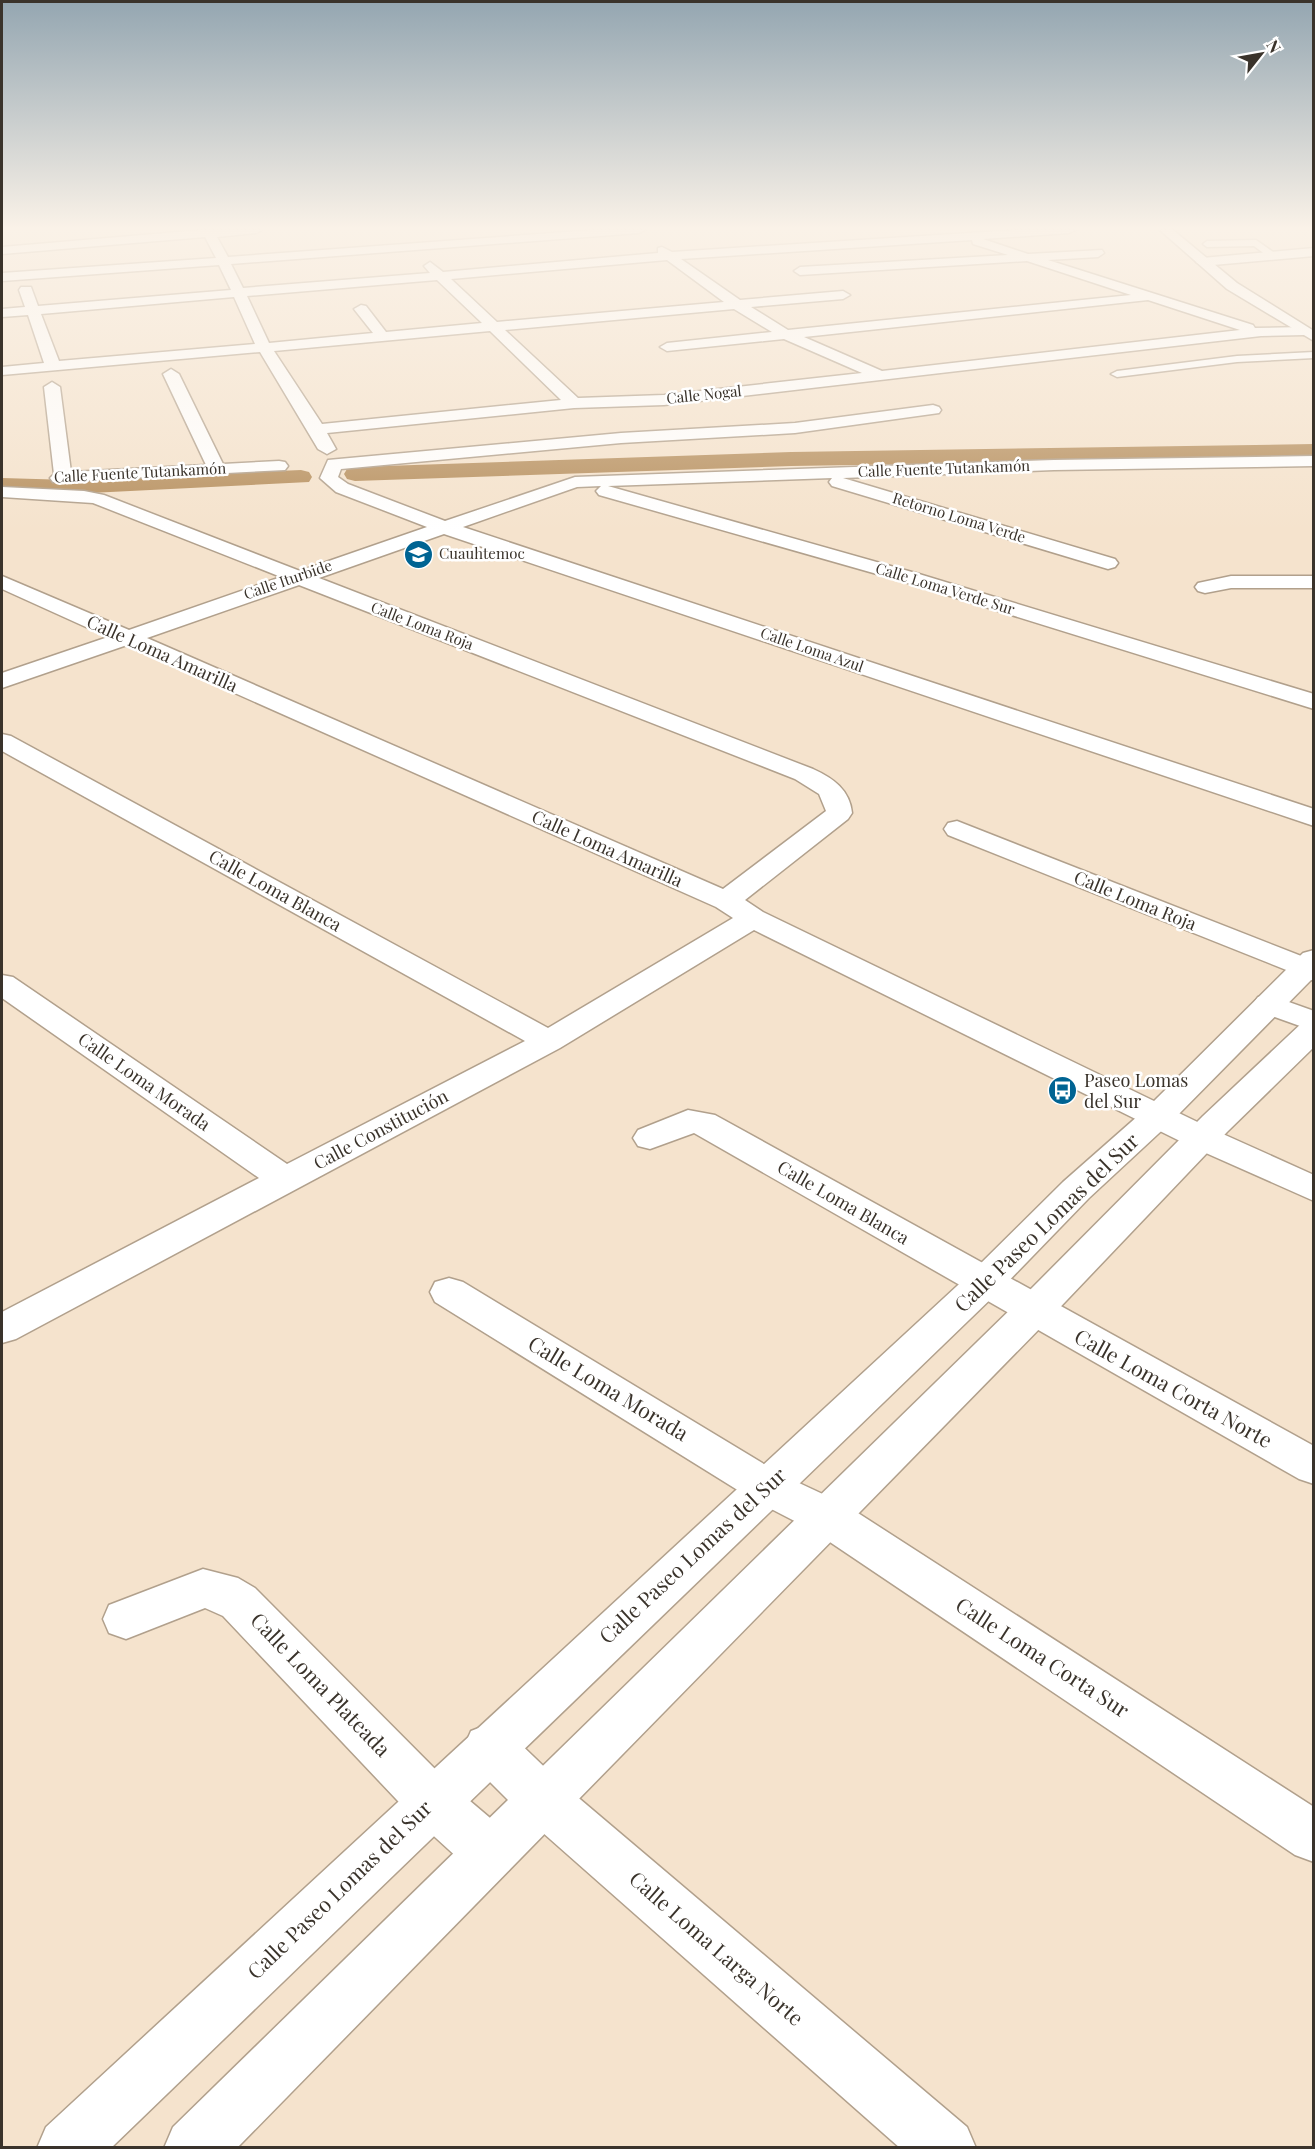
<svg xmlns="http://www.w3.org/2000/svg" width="1315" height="2149" font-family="'Playfair Display',serif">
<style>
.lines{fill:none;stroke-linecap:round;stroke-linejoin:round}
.canal{fill:#b7905f;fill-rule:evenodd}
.service-casing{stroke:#b1a08c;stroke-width:3}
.minor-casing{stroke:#b1a08c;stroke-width:3}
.tertiary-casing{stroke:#b1a08c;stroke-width:3}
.secondary-casing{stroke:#b1a08c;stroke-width:3}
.service{fill:#fff;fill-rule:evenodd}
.minor{fill:#fff;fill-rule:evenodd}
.tertiary{fill:#fff;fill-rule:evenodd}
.secondary{fill:#fff;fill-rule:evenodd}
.labels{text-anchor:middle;stroke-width:5;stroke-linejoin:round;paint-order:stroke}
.far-street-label{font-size:15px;fill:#3a332b;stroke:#fff}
.far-poi-label{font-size:15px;fill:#3a332b;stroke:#fff;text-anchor:start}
.street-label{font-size:18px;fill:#3a332b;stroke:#fff}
.poi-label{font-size:18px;fill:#3a332b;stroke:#fff;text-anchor:start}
.near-street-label{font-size:21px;fill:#3a332b;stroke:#fff}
</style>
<rect width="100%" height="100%" fill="#f5e3cd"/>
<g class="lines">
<g class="canal">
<polygon points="1314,444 1314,458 791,466 355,481 347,479 344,474 347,469 355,467 791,452"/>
<polygon points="301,470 309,472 312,477 309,482 70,494 2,492 2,478 70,480"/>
</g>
<defs>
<g id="service">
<polygon points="1256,240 1276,254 1276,258 1270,258 1254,246 1207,247 1203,244 1207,241"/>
<polygon points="1314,352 1314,358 1237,362 1117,377 1111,374 1117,371 1237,356"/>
</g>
<g id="minor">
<path d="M201 230H262L256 233 217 237 228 257 593 230H645L639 233 231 264 243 288 430 273 424 266 430 262 443 272 658 253V248L662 247 672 252 1016 230H1075L1069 233 983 239 1028 254 1102 250 1104 253 1098 257 1048 260 1253 325 1255 328 1304 327 1311 331 1304 335 1261 336 664 405 574 408 327 433 336 449 327 454 318 449 260 352 2 375V367L44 363 28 315 2 317V309L25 307 19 290 21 287H31L38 306 231 290 219 265 2 281V273L216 258 205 237 2 254V247ZM972 240 973 244 1008 255 800 267 794 271 800 275 1027 261 1131 295 788 330 751 307 843 299 850 295 843 291 740 300 681 259ZM667 260 724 302 497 322 451 279ZM437 280 482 323 386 332 366 306 361 305 354 309 373 333 269 343 247 296ZM234 297 255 344 59 361 41 314ZM1148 300 1240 330 882 371 804 337ZM734 309 772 332 667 343 660 347 667 351 784 339 862 373 664 395 578 398 505 330ZM490 331 561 400 322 424 274 351Z"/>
<polygon points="1314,248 1314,256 1202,266 1196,262 1202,258"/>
<polygon points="171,369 179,374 223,464 279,461 285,462 288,466 285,470 53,482 50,478 54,474 44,387 52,382 60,387 71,472 206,465 163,374"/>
<path d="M933 405 939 407 941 410 939 413 795 433 621 443 341 469 338 477 348 484 445 521 575 477 1054 460 1314 456V466L1054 470 843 478 1115 559 1118 563 1115 567 1108 569 832 486 829 482 832 478 608 486 919 574 1314 694V709L905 582 599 495 596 491 601 486 577 487 463 527 1314 809V826L444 534 319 578 813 769C833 778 850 790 852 813L848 819 745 900 763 912 1214 1130 1314 1175V1201L1190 1146 754 930 560 1048 16 1339 2 1343V1312L259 1178 2 998V975L13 977 287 1164 525 1041 2 751V734L11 736 548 1028 733 918 716 907 127 645 2 688V673L108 637 2 589V576L129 630 281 577 93 503 2 497V487L84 491 104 495 300 571 427 527 336 492 320 478 328 460 621 433 795 423ZM299 585 795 779 819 794 826 811 723 889 147 638Z"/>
<polygon points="1231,576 1314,576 1314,588 1231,588 1205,593 1198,591 1195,587 1198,583"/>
<polygon points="957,821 1314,961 1314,981 948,835 944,829 948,823"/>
<polygon points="1269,995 1314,1011 1314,1031 1258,1011 1253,1004 1258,997"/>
<polygon points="688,1110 715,1115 1314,1446 1314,1484 1299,1479 694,1133 650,1149 638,1146 633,1138 638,1130"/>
<polygon points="449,1278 463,1282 782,1475 844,1504 1314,1807 1314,1862 1295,1855 812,1530 752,1499 435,1302 430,1292 435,1282"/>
<polygon points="203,1569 238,1578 255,1588 450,1784 509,1834 516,1852 509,1870 490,1877 471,1870 414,1818 223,1616 205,1608 126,1639 109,1633 103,1619 109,1605"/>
<polygon points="489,1724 507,1731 561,1783 967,2127 976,2148 900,2148 525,1817 471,1763 464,1747 471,1731"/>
</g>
<g id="tertiary">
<polygon points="1314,950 1314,977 1171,1122 1089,1198 998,1292 111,2148 37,2148 46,2127 970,1274 1063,1182 1147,1108 1303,953"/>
<polygon points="1314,1020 1314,1047 1227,1132 1047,1321 237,2148 164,2148 173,2127 1019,1301 1203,1116 1303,1022"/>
</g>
<polygon id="secondary" points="1160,230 1173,230 1237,283 1314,331 1314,341 1227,289"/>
</defs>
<use href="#service" class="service-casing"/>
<use href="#minor" class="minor-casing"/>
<use href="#tertiary" class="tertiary-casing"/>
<use href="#secondary" class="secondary-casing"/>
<use href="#service" class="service"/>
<use href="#minor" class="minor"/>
<use href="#tertiary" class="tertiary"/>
<use href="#secondary" class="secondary"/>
</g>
<linearGradient id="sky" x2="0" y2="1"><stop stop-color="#94a6b1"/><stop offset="0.43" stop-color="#faf2e8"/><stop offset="1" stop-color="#faf2e8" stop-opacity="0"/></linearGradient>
<rect width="1315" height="531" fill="url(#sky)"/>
<defs>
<symbol id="school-disc" viewBox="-11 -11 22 22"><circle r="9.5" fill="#006493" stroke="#fff"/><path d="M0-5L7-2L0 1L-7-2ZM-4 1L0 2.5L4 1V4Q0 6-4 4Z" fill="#fff"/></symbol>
<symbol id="bus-disc" viewBox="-11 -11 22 22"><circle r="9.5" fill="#006493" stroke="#fff"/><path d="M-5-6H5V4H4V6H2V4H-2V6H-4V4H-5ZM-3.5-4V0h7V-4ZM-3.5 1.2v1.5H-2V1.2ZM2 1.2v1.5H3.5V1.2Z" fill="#fff"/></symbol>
</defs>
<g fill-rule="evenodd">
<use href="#school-disc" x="402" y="538" width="33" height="33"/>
<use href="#bus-disc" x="1046" y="1074" width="33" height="33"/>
</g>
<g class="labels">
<g class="far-street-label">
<text transform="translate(704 395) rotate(-6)" y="5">Calle Nogal</text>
<text transform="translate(944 469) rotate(-2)" y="5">Calle Fuente Tutankamón</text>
<text transform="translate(140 473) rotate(-3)" y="5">Calle Fuente Tutankamón</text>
<text transform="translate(959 518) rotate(17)" y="5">Retorno Loma Verde</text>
<text transform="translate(288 580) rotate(-19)" y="5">Calle Iturbide</text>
<text transform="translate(945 589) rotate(17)" y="5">Calle Loma Verde Sur</text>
<text transform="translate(422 626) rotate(21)" y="5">Calle Loma Roja</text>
<text transform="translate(812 650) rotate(19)" y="5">Calle Loma Azul</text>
</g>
<g class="far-poi-label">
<text x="439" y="559">Cuauhtemoc</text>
</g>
<g class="street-label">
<text transform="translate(162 654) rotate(24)" y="6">Calle Loma Amarilla</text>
<text transform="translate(607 849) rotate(24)" y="6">Calle Loma Amarilla</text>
<text transform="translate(275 891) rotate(29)" y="6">Calle Loma Blanca</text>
<text transform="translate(1135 901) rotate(22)" y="6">Calle Loma Roja</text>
<text transform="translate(144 1082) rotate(35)" y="6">Calle Loma Morada</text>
<text transform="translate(381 1130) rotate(-28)" y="6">Calle Constitución</text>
<text transform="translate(843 1203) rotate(30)" y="6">Calle Loma Blanca</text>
</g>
<g class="poi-label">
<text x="1084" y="1087">Paseo Lomas<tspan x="1084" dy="21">del Sur</tspan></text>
</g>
<g class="near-street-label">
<text transform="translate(1047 1223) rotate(-44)" y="7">Calle Paseo Lomas del Sur</text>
<text transform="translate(608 1389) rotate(31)" y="7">Calle Loma Morada</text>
<text transform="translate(1173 1389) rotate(29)" y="7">Calle Loma Corta Norte</text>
<text transform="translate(693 1556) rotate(-43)" y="7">Calle Paseo Lomas del Sur</text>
<text transform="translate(1042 1658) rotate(33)" y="7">Calle Loma Corta Sur</text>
<text transform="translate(320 1685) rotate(46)" y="7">Calle Loma Plateada</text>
<text transform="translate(340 1890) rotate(-44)" y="7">Calle Paseo Lomas del Sur</text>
<text transform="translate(716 1949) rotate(41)" y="7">Calle Loma Larga Norte</text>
</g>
</g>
<rect width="1315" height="2149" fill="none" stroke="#3a332b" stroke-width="6"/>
<g transform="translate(1261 54) rotate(59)" stroke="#ffffff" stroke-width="4.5" paint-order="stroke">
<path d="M0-4.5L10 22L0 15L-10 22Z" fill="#3a332b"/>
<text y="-9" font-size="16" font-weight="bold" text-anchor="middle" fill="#3a332b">N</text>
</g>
</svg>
